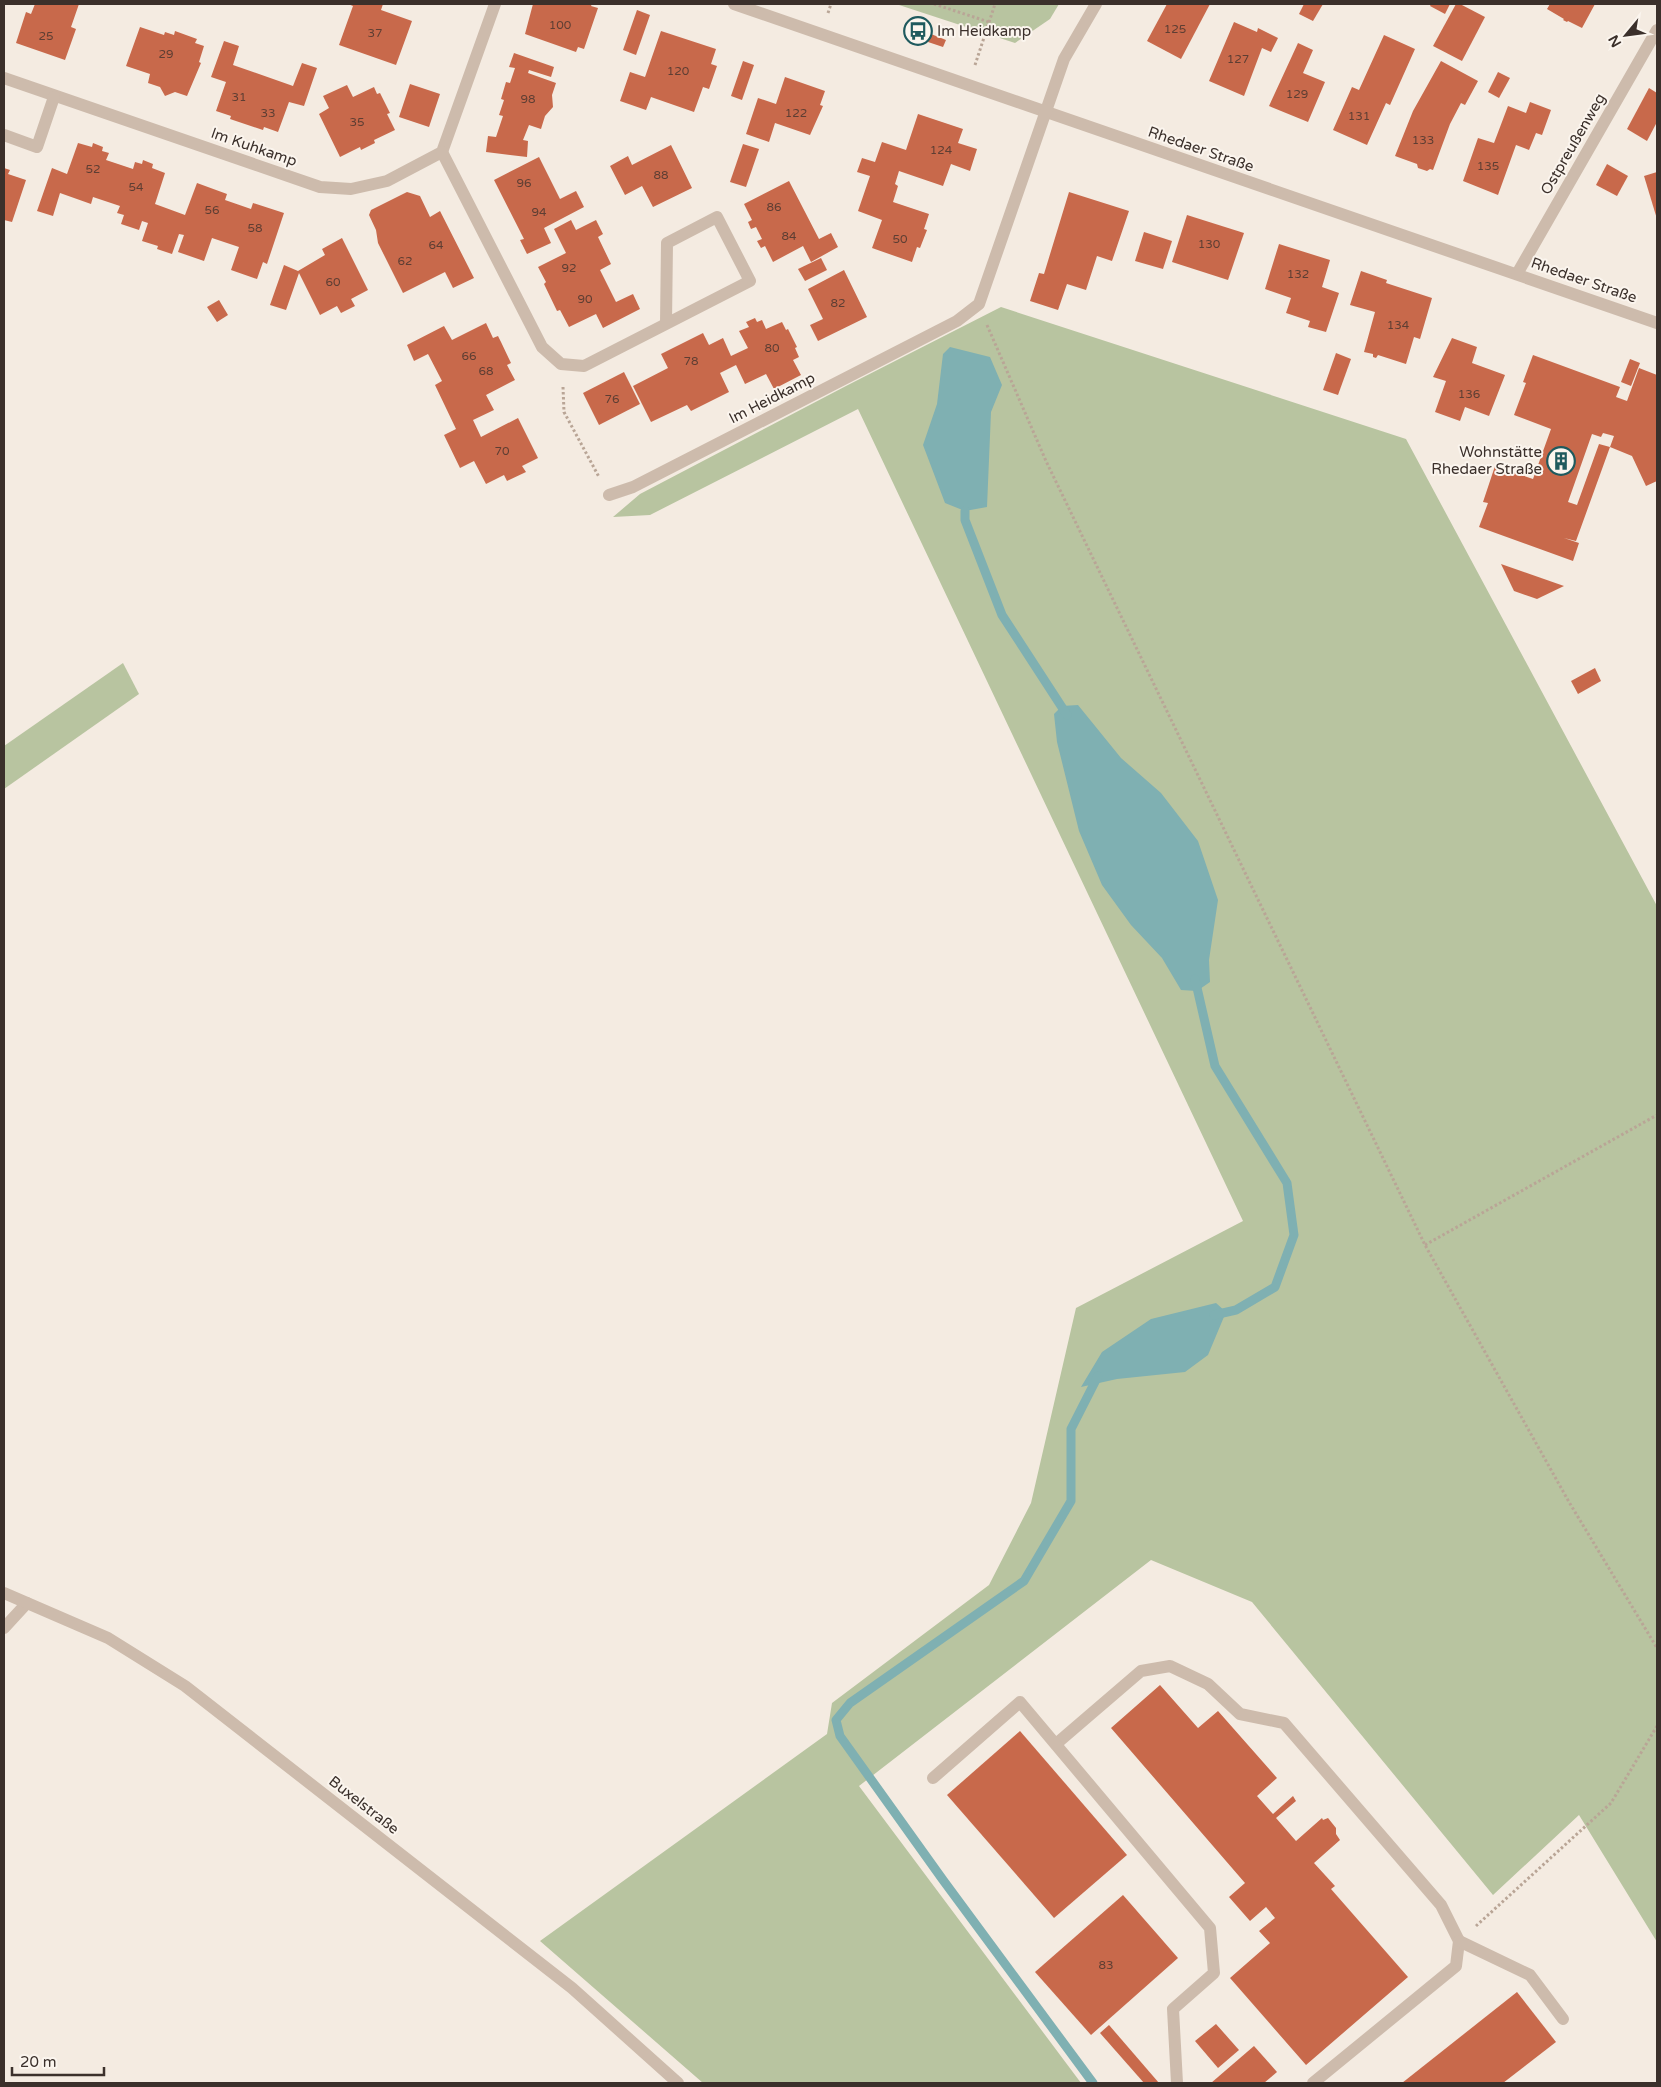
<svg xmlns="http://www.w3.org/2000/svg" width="1661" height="2087" font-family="'Varela Round',sans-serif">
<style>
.green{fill:#b8c4a0}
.water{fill:#7fb0b2}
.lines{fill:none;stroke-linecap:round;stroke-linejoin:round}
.stream{stroke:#7fb0b2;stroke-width:9}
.building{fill:#c8694b}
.path{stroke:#b9a596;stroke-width:3;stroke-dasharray:2.5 2.5;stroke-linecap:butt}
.service{stroke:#cdbbac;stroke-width:12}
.minor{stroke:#cdbbac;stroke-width:12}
.labels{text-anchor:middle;stroke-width:4;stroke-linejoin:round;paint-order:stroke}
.number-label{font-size:12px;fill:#5e3e33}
.poi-label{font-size:15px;fill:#3b302b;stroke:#fbf5ee;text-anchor:start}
.street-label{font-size:15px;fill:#3b302b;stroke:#fbf5ee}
</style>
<rect width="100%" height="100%" fill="#f4ebe1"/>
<g class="green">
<polygon points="896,4 1059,4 1050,19 1015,43"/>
<polygon points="1001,307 1406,439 1657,906 1657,1942 1579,1815 1493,1895 1252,1602 1151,1560 859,1786 1081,2083 703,2083 540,1941 827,1734 832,1703 989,1585 1031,1503 1076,1308 1243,1221 858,409 650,515 613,517 640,494 846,386"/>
<polygon points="123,663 139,694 4,789 4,746"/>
</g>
<g class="water">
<polygon points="950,347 990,357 1002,385 991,412 987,507 965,511 945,503 923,445 937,404 943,354"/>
<polygon points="1078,705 1121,758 1161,793 1198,841 1218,900 1209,960 1210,982 1197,991 1181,990 1162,958 1131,925 1102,885 1079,831 1057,742 1054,714 1062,706"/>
<polygon points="1216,1303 1226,1312 1208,1355 1185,1372 1117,1379 1081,1387 1102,1352 1151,1319"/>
</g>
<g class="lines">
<g class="stream">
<polyline points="965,511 965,520 1002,615 1067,715"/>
<polyline points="1195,979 1215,1066 1287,1183 1294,1235 1275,1287 1236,1310 1214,1315"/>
<polyline points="1093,2083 943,1880 840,1736 836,1720 850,1703 1024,1581 1071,1501 1071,1429 1098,1376"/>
</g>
</g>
<g class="building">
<polygon points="35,4 79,4 71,27 76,29 65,60 16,43 26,12 31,14"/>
<polygon points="348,4 383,4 381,10 412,21 396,65 339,45 353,6"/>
<polygon points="533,4 592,4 591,6 598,8 584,49 578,47 576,52 525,34"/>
<polygon points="1167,4 1210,4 1181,59 1147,41"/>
<polygon points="1304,4 1323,4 1313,21 1299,14"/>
<polygon points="1431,4 1450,4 1445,14 1430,6"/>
<polygon points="1456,4 1460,4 1485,17 1462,61 1433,46"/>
<polygon points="1550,4 1595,4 1582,28 1568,21 1567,22 1563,20 1564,19 1547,9"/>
<polygon points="637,10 650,15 636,55 623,50"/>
<polygon points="1234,22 1257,32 1258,28 1278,38 1271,52 1262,48 1244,96 1209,81"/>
<polygon points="140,27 164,35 165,32 174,35 175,31 197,39 195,43 204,46 199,62 201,63 187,96 175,92 165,96 160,87 148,83 150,74 126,66"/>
<polygon points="661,31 716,49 711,64 717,66 709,89 703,87 694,112 651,97 646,110 620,101 630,72 645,77"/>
<polygon points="931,34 946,40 943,47 928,42"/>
<polygon points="1384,35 1415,49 1390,105 1386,103 1367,145 1333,130 1352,87 1359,90"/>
<polygon points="224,41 239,46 233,65 293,86 302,63 317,68 304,106 289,102 278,132 264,127 263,130 230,119 231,116 216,111 226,82 211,77"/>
<polygon points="1298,43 1313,50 1303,73 1325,82 1308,122 1269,106"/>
<polygon points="514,53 554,67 551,77 529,70 528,73 556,83 552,95 553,107 545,116 541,129 529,125 523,140 528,141 527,157 486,152 488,136 496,137 503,116 499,115 504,100 501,99 506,82 510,83 515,68 509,67"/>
<polygon points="743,61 754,65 742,100 731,96"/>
<polygon points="1441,61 1478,81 1465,105 1461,103 1450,124 1433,170 1430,169 1427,171 1418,168 1417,164 1395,156 1413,111"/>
<polygon points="1498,72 1510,78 1499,98 1488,92"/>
<polygon points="785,77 825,91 820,105 823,106 810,135 775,123 769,142 746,134 758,98 776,104"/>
<polygon points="410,84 440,94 429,127 399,117"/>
<polygon points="347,85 353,97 374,87 377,94 380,93 390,113 387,114 395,130 374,140 375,143 361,150 360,147 340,157 319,114 329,108 323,96"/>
<polygon points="1649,88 1657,93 1657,122 1647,141 1627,129"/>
<polygon points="1530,102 1551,110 1542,135 1536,133 1529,150 1516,145 1498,195 1463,181 1478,138 1494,143 1508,106 1526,113"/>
<polygon points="918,114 963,129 958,143 977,149 970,171 951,164 943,186 899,171 895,184 898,186 893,202 929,214 924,229 927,230 920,248 917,247 912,262 872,248 882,220 858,211 870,176 857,172 862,158 875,162 882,142 906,150"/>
<polygon points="78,143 92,147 93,143 103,147 102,151 109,153 106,160 133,169 135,162 142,164 143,160 153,164 152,168 165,173 155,204 185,215 197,183 227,194 225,200 251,209 253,203 284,213 267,264 263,262 257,279 231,270 239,247 212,238 204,261 178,252 184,235 179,234 172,254 157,249 158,246 142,241 148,223 142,221 139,230 121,224 124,215 117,213 120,206 93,197 91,204 60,193 53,216 37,211 52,168 67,174"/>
<polygon points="743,144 759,149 746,187 730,182"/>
<polygon points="671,145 692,188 653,207 642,186 625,195 610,166 628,156 632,165"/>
<polygon points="539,157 560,199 576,191 584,207 544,228 551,243 527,254 520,240 524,239 494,180"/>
<polygon points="1607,164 1628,176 1617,196 1596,185"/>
<polygon points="4,168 10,170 8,174 26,180 12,222 4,220"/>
<polygon points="1657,172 1657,219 1644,176"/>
<polygon points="789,181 819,239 831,233 838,247 811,262 803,246 773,262 765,246 761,248 757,241 762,239 756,227 751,229 748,222 752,220 744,204"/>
<polygon points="407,192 420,196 430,217 440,211 474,278 453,288 445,272 403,293 378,243 376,230 369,215 371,210"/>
<polygon points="1069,192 1129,211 1112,261 1097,256 1086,290 1067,284 1058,310 1030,301 1039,273 1044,274"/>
<polygon points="1187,215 1244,233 1228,280 1172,262"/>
<polygon points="571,220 576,230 596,220 603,234 598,237 611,264 600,270 616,302 633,294 640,309 603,328 596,314 569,327 560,310 557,311 544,284 546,282 538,267 566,253 554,229"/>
<polygon points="1144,232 1172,241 1163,269 1135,261"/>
<polygon points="342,238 368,290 351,299 355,306 341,313 337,306 320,315 299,273 286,310 270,305 284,265 298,271 325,255 322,249"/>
<polygon points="1279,244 1330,260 1322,287 1339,293 1326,332 1308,327 1310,321 1286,313 1291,298 1265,289"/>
<polygon points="821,258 827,270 805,281 798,269"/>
<polygon points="844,270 867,317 818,341 810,325 823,319 808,289"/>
<polygon points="1361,271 1387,280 1386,283 1432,298 1420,339 1414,337 1406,364 1378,355 1376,358 1373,357 1373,354 1364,352 1375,312 1350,305"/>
<polygon points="219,300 228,315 217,322 207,307"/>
<polygon points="755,318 757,322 762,320 766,329 782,322 786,330 788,329 797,347 795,348 799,357 793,360 801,375 774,389 766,374 745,384 736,365 720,373 729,392 691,411 687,405 651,422 633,386 668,368 661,354 703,333 709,345 723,338 731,356 748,348 739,331 749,327 746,322"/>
<polygon points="486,323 493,338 498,336 501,342 511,363 507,365 515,380 486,395 494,410 473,420 481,437 518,418 538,458 522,466 526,472 507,481 504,475 486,484 474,461 460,468 444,435 456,429 435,385 442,381 428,354 414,361 407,345 444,326 452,340"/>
<polygon points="1452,338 1477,347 1472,363 1505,375 1489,416 1465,407 1460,421 1435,412 1446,381 1433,377"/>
<polygon points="1336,353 1351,359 1338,395 1323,390"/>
<polygon points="1533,355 1620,387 1616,397 1627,401 1639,368 1657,375 1657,481 1646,486 1632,456 1610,447 1614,436 1603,433 1601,437 1592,434 1568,502 1577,505 1599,444 1610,447 1576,541 1564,538 1579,543 1573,561 1479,527 1488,503 1483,502 1495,466 1533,479 1551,429 1514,415 1526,383 1523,382"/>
<polygon points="1630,359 1640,363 1631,386 1621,382"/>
<polygon points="624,372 640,404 599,425 583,393"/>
<polygon points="1501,564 1564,586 1537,599 1514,591"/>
<polygon points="1595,668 1601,681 1578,694 1571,681"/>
<polygon points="1160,1685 1198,1728 1218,1711 1277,1778 1257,1796 1273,1814 1293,1796 1296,1801 1276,1818 1296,1841 1322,1818 1323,1820 1328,1818 1336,1828 1336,1834 1340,1840 1314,1863 1335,1886 1331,1889 1408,1977 1306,2065 1230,1978 1270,1943 1259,1931 1275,1918 1266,1907 1250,1921 1229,1897 1245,1883 1111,1728"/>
<polygon points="1020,1731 1127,1855 1054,1918 947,1795"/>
<polygon points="1123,1895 1178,1958 1091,2035 1035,1972"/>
<polygon points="1517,1992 1556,2042 1503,2083 1402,2083"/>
<polygon points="1216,2024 1239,2050 1218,2068 1195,2041"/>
<polygon points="1109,2025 1159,2083 1144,2083 1100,2033"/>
<polygon points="1254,2046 1277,2072 1264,2083 1211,2083"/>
</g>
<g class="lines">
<g class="path">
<polyline points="934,4 989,22"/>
<polyline points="828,13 831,4"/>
<polyline points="975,65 995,4"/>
<polyline points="987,325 1046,461 1425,1245 1569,1502 1657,1648"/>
<polyline points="563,387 564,412 599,477"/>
<polyline points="1425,1245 1657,1115"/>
<polyline points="1476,1926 1611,1803 1657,1726"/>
</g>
<g class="service">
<polyline points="4,1628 27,1603"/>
<polyline points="1056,1744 1141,1671 1170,1666 1208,1684 1240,1714 1284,1723 1441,1905 1459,1941 1456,1966 1313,2083"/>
<polyline points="933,1778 1020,1702 1210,1928 1214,1973 1173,2009 1177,2083"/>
<polyline points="1459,1941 1530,1975 1563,2019"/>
</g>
<g class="minor">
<polyline points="734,4 1657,323"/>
<polyline points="4,78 320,187 351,189 387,181 442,152 495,4"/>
<polyline points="4,135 37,147 54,97"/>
<polyline points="442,152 542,347 561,364 584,366 750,281 717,217 667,243 666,324"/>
<polyline points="1517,274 1657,30"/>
<polyline points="609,495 633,487 957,321 979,304 1064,59 1096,4"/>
<polyline points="4,1593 108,1638 185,1686 572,1988 678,2083"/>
</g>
</g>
<defs>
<symbol id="bus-ring" viewBox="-11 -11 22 22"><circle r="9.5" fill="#fbf5ee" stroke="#1f5a5e" stroke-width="1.5"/><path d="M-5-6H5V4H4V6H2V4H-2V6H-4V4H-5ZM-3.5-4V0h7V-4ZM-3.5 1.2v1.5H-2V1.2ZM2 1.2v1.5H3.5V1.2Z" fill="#1f5a5e"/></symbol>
<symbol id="building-ring" viewBox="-11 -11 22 22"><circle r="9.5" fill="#fbf5ee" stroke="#1f5a5e" stroke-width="1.5"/><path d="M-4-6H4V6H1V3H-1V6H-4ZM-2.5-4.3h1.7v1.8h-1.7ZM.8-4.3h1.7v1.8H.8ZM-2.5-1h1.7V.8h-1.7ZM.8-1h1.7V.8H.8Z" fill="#1f5a5e"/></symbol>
</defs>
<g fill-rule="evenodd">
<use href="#bus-ring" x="902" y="15" width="32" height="32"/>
<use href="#building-ring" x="1545" y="445" width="32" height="32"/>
</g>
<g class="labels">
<g class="number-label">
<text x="560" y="29">100</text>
<text x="1175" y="33">125</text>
<text x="375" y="37">37</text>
<text x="46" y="40">25</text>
<text x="166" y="58">29</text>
<text x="1238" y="63">127</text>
<text x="678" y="75">120</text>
<text x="1297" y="98">129</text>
<text x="239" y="101">31</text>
<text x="528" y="103">98</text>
<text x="268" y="117">33</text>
<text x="796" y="117">122</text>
<text x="1359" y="120">131</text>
<text x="357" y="126">35</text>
<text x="1423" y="144">133</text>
<text x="941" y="154">124</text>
<text x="1488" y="170">135</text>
<text x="93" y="173">52</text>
<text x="661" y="179">88</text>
<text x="524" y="187">96</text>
<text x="136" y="191">54</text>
<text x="774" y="211">86</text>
<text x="212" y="214">56</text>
<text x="539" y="216">94</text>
<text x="255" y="232">58</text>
<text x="789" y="240">84</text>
<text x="900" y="243">50</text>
<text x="1209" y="248">130</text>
<text x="436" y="249">64</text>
<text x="405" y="265">62</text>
<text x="569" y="272">92</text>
<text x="1298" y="278">132</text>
<text x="333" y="286">60</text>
<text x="585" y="303">90</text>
<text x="838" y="307">82</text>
<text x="1398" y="329">134</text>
<text x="772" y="352">80</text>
<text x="469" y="360">66</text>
<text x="691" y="365">78</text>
<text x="486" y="375">68</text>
<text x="1469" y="398">136</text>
<text x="612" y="403">76</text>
<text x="502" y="455">70</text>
<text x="1106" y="1969">83</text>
</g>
<g class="poi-label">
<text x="937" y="36">Im Heidkamp</text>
<text x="1542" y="457" text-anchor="end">Wohnstätte<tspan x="1542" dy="17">Rhedaer Straße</tspan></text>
</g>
<g class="street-label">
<text transform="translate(1573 144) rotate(-60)" y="5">Ostpreußenweg</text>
<text transform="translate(254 147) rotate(19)" y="5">Im Kuhkamp</text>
<text transform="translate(1201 149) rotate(19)" y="5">Rhedaer Straße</text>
<text transform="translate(1584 280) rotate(19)" y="5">Rhedaer Straße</text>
<text transform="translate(772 398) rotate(-27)" y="5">Im Heidkamp</text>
<text transform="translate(364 1805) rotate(38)" y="5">Buxelstraße</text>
</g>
</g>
<rect width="1661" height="2087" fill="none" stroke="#3b302b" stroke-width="10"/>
<g transform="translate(1626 35) rotate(241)" stroke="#fbf5ee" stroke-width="4" paint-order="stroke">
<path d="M0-4L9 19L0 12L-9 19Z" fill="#3b302b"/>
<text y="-8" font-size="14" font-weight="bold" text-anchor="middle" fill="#3b302b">N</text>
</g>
<path d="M12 2067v8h92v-8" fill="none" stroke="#3b302b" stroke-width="2.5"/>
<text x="20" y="2067" font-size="15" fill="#3b302b" stroke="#fbf5ee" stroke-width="4" paint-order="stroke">20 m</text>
</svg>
